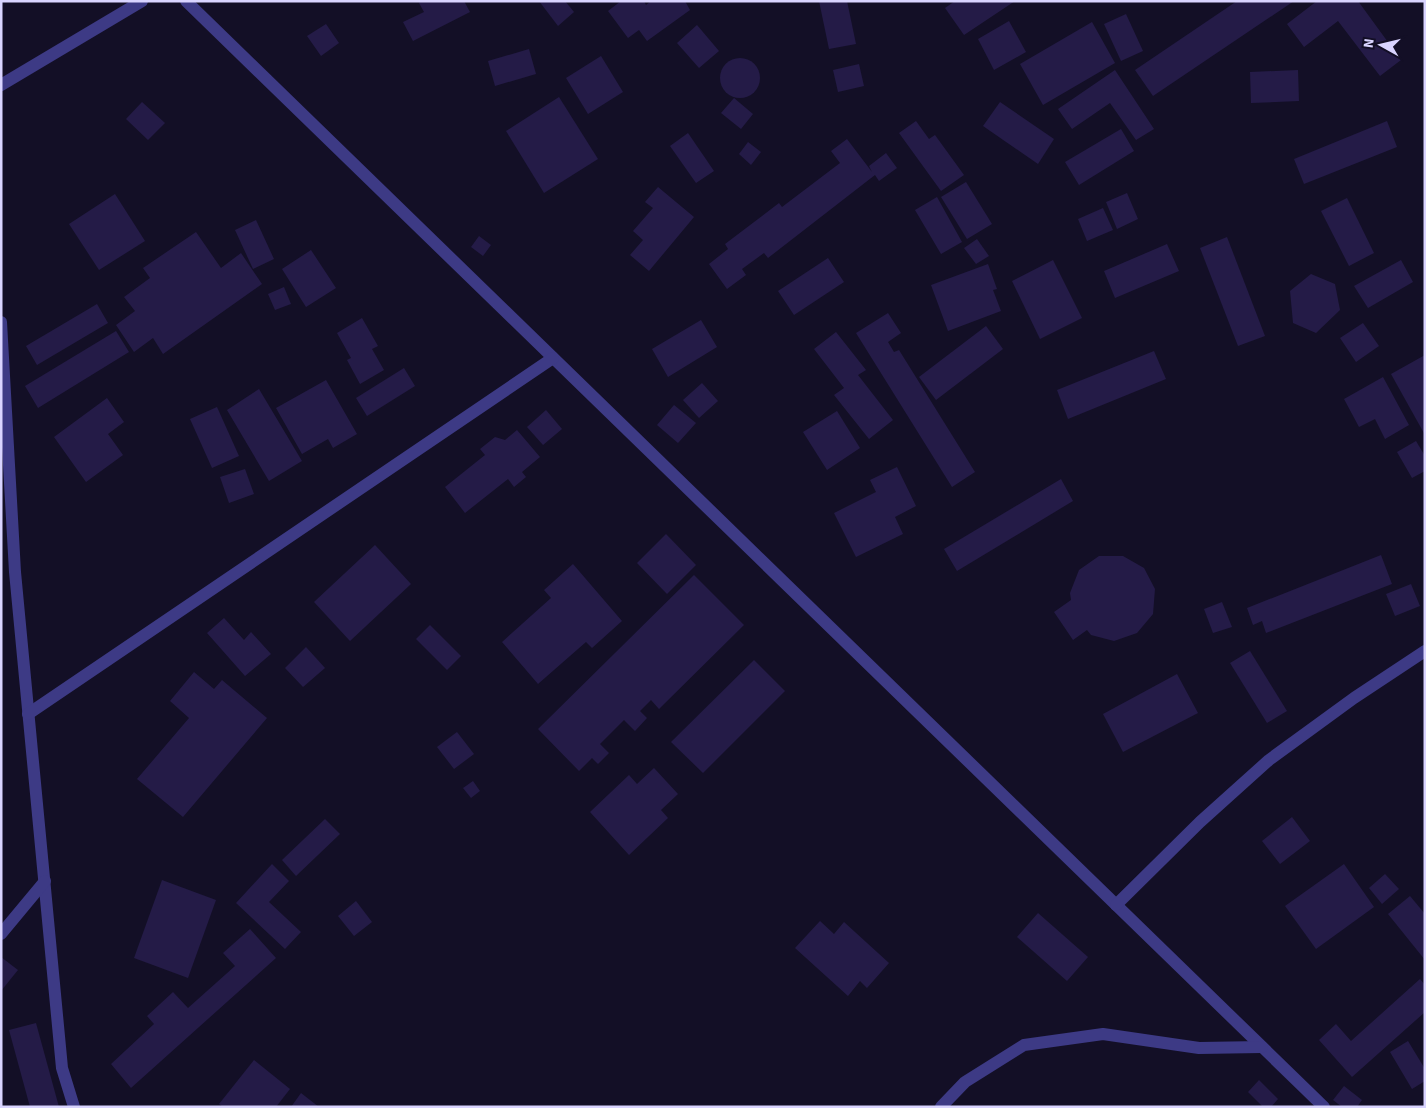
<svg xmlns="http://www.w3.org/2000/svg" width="1426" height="1108" font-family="'Source Sans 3',sans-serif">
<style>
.building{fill:#241b47}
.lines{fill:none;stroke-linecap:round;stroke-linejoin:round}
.minor{stroke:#3d3a85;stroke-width:12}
</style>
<rect width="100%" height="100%" fill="#130f26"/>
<g class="building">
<polygon points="421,1 464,1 470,12 413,41 403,22 424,12 419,3"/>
<polygon points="539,1 565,1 574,12 558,26"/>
<polygon points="621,1 644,1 646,5 651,1 685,1 690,10 647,41 639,30 628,38 608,11"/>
<polygon points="819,1 847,1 856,44 829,49"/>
<polygon points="955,1 1015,1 964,35 945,8"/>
<polygon points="1237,1 1294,1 1153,96 1135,70"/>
<polygon points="1317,1 1358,1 1401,60 1380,76 1338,21 1304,47 1287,24"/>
<polygon points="1126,14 1143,51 1121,61 1104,24"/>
<polygon points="1009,21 1026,52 994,70 978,39"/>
<polygon points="1092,22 1115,63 1043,105 1020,64"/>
<polygon points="326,24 339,43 321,56 307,36"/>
<polygon points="697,25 719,51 699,68 677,43"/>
<polygon points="529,49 536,74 495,86 488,61"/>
<polygon points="601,56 623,92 588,114 566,78"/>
<circle cx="740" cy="78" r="20"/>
<polygon points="859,64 864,86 838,92 833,70"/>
<polygon points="1115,70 1154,129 1136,140 1110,103 1072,129 1058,109"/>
<polygon points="1298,70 1299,101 1251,103 1250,72"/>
<polygon points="559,97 598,159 544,193 506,131"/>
<polygon points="734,98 753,114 741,129 721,113"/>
<polygon points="142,102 165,123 148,140 126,119"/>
<polygon points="1000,102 1054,139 1038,164 983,126"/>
<polygon points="916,121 929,139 935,135 964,175 941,191 899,133"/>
<polygon points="1387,121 1397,147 1304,184 1294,159"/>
<polygon points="1121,129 1134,151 1079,185 1065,162"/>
<polygon points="688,133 714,171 696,183 670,146"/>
<polygon points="847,139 872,172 869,166 886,153 897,168 879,181 875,175 768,258 764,253 742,269 746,275 727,289 709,264 728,249 725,244 779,203 782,207 840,163 831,151"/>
<polygon points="748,142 761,152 751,165 739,154"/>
<polygon points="966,182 992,224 967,239 941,197"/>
<polygon points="658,187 694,217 649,271 630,255 643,240 633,231 653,208 645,202"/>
<polygon points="1127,193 1138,219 1117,229 1106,202"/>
<polygon points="115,194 145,241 99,270 69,224"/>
<polygon points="937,197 962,242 941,254 915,210"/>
<polygon points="1347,198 1374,253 1349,266 1321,211"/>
<polygon points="1103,208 1113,230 1087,241 1078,219"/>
<polygon points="256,220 274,259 253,269 235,230"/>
<polygon points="196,232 221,268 241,253 262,284 163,354 153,338 134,352 116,325 135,311 124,297 150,278 143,268"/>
<polygon points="479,236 491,245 483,256 471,247"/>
<polygon points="1227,237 1265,336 1238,346 1200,248"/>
<polygon points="977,239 989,256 976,264 964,248"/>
<polygon points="1167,244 1179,271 1115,298 1104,271"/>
<polygon points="311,250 336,288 306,307 282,269"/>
<polygon points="828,258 844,282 794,315 778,291"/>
<polygon points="1053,260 1082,318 1040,339 1012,281"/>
<polygon points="1401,260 1413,282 1368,308 1354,286"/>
<polygon points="988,264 997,289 993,290 1001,311 948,331 931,285"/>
<polygon points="1311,274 1335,284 1340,310 1316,333 1293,323 1290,291"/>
<polygon points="284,287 291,304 275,310 268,294"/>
<polygon points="97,304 108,323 37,365 26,346"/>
<polygon points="888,313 901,333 888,342 894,352 899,350 975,472 952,487 856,333"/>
<polygon points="362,318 378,346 372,349 384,370 360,384 347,360 351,358 337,333"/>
<polygon points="701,320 717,347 668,377 652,349"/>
<polygon points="1363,323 1379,346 1356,362 1340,338"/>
<polygon points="986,326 1003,349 936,400 919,377"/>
<polygon points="116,331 129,352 38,408 25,386"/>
<polygon points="836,332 866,370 858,375 893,420 869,439 834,395 844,388 814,349"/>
<polygon points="1154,351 1166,379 1068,419 1057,390"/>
<polygon points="1425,355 1425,435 1391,374"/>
<polygon points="404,368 415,386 367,416 356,398"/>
<polygon points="1383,377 1409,425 1385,439 1375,419 1359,427 1344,399"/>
<polygon points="326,380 357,434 333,448 328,439 302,454 276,408"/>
<polygon points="702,383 718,401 699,418 683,400"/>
<polygon points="259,389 302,461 269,481 227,410"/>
<polygon points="107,398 124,422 108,434 123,455 86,482 54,437"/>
<polygon points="674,405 696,423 678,443 657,425"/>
<polygon points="217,407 239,456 212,468 190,419"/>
<polygon points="546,410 562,429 543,445 527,427"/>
<polygon points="837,411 860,448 827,470 803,432"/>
<polygon points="517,430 540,457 522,472 526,477 514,487 508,479 465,513 445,487 485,455 480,449 495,437 505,440"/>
<polygon points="1416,441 1425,456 1425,471 1412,478 1397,452"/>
<polygon points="897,467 916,506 895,517 903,534 856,557 834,513 876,492 870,480"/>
<polygon points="245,469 254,494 229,503 220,477"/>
<polygon points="1061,479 1073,501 957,571 944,549"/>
<polygon points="666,534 696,565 667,594 637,563"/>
<polygon points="375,545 411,584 350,641 314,602"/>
<polygon points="1381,555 1392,584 1266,633 1262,621 1253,625 1247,608"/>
<polygon points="1099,556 1123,556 1144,568 1155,589 1153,614 1137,633 1114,641 1091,635 1087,630 1073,640 1054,612 1071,600 1070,593 1079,570"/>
<polygon points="573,564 622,621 592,648 586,642 538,684 502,642 551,598 544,590"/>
<polygon points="694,575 744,625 659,709 651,700 640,711 647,718 635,731 624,720 600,744 609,753 598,764 592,758 579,771 538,729"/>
<polygon points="1411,584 1420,606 1395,616 1386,594"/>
<polygon points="1222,602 1232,627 1213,633 1204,609"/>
<polygon points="224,618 244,640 251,632 271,654 245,676 207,633"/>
<polygon points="430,625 461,656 447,670 416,639"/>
<polygon points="306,647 325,668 303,687 285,668"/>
<polygon points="1250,651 1287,711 1267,723 1230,663"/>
<polygon points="754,660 785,691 703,773 671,742"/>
<polygon points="194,672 214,689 222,680 267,718 183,817 137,779 189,718 170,701"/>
<polygon points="1177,674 1198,713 1123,752 1103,714"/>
<polygon points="457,732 474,754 454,769 437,747"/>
<polygon points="654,768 678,794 661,810 668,818 629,855 590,812 629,775 637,784"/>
<polygon points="473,781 480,791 471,798 463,788"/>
<polygon points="1292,817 1310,841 1280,864 1262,841"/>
<polygon points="325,819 340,834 296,876 282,860"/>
<polygon points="272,864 289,881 269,902 301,932 285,949 236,903"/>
<polygon points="1344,864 1374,907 1316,949 1285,906"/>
<polygon points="1385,874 1399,889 1382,904 1369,888"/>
<polygon points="162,880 216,900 188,978 134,958"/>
<polygon points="1410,896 1425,914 1425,960 1388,914"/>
<polygon points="356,901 372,922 354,936 338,916"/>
<polygon points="1038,913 1088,957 1067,981 1017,937"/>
<polygon points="820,921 834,934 844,922 889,963 867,988 860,981 848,996 795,948"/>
<polygon points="250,929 276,958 131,1088 111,1064 154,1024 147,1016 173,992 188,1008 235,966 223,953"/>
<polygon points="1,957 18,970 1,991"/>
<polygon points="1420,979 1425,985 1425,1012 1352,1077 1319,1040 1336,1024 1351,1041"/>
<polygon points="36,1023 59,1107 30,1107 9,1030"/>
<polygon points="1408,1041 1425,1069 1425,1081 1412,1089 1390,1052"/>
<polygon points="254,1060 290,1089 276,1107 223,1107 219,1104"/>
<polygon points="1259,1080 1278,1099 1271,1107 1263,1107 1248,1092"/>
<polygon points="1344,1086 1362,1100 1357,1107 1342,1107 1333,1100"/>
<polygon points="301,1093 319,1107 291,1107"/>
</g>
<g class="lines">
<g class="minor">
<polyline points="186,1 1324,1107"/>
<polyline points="1,85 142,1"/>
<polyline points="1,322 15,572 62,1068 74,1107"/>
<polyline points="28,714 553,358"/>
<polyline points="1116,905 1200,822 1269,760 1354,698 1425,651"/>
<polyline points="1,934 45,881"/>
<polyline points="941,1107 965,1082 1024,1045 1103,1034 1199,1048 1262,1047"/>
</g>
</g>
<rect width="1426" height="1108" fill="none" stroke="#d9d4ff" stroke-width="5"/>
<g transform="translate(1381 45) rotate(278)" stroke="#130f26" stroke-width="4" paint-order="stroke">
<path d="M0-4L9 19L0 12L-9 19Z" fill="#d9d4ff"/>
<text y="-8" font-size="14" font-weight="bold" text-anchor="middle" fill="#d9d4ff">N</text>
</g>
</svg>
